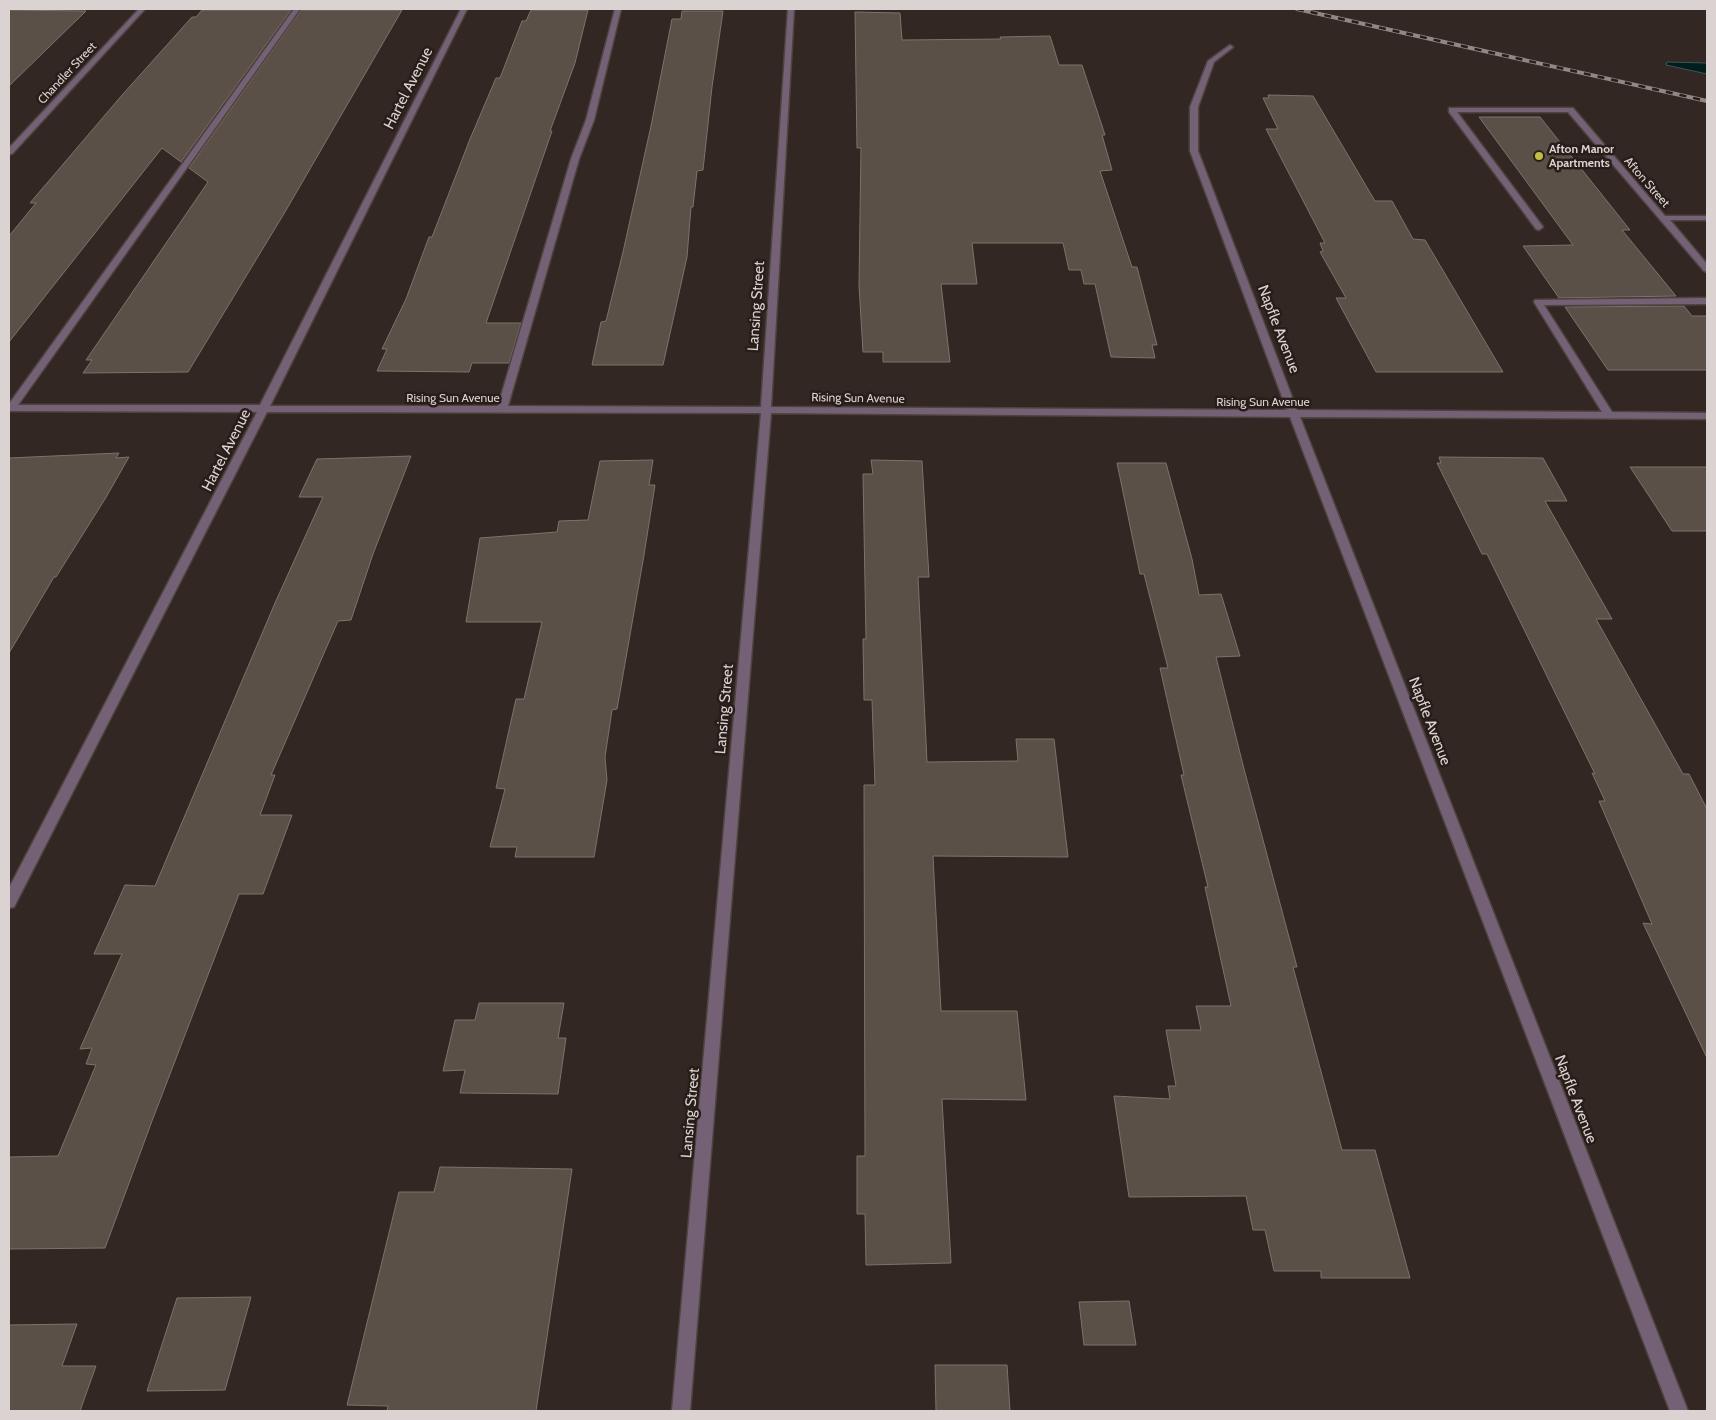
<svg xmlns="http://www.w3.org/2000/svg" width="1716" height="1420" font-family="Cabin,sans-serif">
<style>
.water{fill:#011e1f;stroke:#425454}
.building{fill:#5a5048;stroke:#7e736b}
.lines{fill:none;stroke-linecap:round;stroke-linejoin:round}
.minor-casing{stroke:#4d433f;stroke-width:3}
.minor{fill:#756175;fill-rule:evenodd}
.rail-casing{stroke:#918785;stroke-width:4}
.rail{stroke:#281d19;stroke-width:2.5;stroke-dasharray:7;stroke-linecap:butt}
.poi-dot{fill:#c0be40;stroke:#281d19;stroke-width:2}
.labels{text-anchor:middle;stroke-width:5;stroke-linejoin:round;paint-order:stroke}
.far-street-label{font-size:12px;fill:#dbd3d1;stroke:#281d19}
.far-poi-label{font-size:12px;font-weight:bold;fill:#dbd3d1;stroke:#281d19;text-anchor:start}
.street-label{font-size:15px;fill:#dbd3d1;stroke:#281d19}
</style>
<rect width="100%" height="100%" fill="#322723"/>
<polygon class="water" points="1667,62 1707,63 1707,74 1666,65"/>
<g class="building">
<polygon points="9,10 86,11 9,86"/>
<polygon points="202,10 291,10 181,162 162,148 9,342 9,236 36,203 30,203 123,94 192,17 196,17"/>
<polygon points="301,10 402,10 285,212 188,372 83,373 92,360 86,360 208,182 189,168"/>
<polygon points="531,10 588,10 575,63 550,131 552,131 486,323 521,323 509,363 472,363 469,372 377,371 387,349 382,349 406,299 429,237 432,237 470,139 496,78 500,78 522,21 526,21"/>
<polygon points="682,11 723,11 712,87 703,170 697,171 693,207 691,207 687,257 663,365 592,365 601,322 606,321 623,252 651,126 672,19 681,19"/>
<polygon points="855,12 900,13 902,40 1001,39 1000,37 1050,36 1059,65 1082,65 1105,135 1102,135 1112,170 1100,171 1132,267 1137,267 1157,345 1152,345 1155,358 1111,357 1095,284 1084,284 1081,270 1069,270 1063,243 972,243 977,284 941,284 950,362 883,362 883,352 863,352 859,285 861,148 857,148"/>
<polygon points="1268,95 1313,96 1375,201 1392,201 1413,239 1425,240 1503,372 1376,372 1336,298 1346,298 1320,252 1323,251 1320,243 1325,243 1266,129 1278,129 1263,98 1269,98"/>
<polygon points="1479,117 1540,117 1630,230 1622,230 1676,296 1559,298 1523,246 1573,245"/>
<polygon points="1684,306 1692,316 1707,316 1707,370 1608,370 1565,307"/>
<polygon points="119,453 116,458 129,457 105,499 56,577 54,577 9,653 9,458"/>
<polygon points="411,456 373,554 351,620 338,621 271,775 275,775 260,815 292,815 263,894 239,894 152,1121 105,1248 9,1249 9,1157 58,1156 96,1065 86,1064 92,1048 80,1049 122,954 94,954 125,885 155,886 275,603 323,497 299,497 317,459"/>
<polygon points="1439,457 1543,458 1567,501 1545,501 1612,619 1596,619 1683,774 1689,774 1707,809 1707,1058 1643,923 1652,924 1599,801 1605,801 1592,773 1595,774 1487,554 1482,554 1437,463 1441,463"/>
<polygon points="653,460 649,485 655,485 644,555 617,709 612,710 605,757 607,780 594,857 515,857 517,847 490,847 505,789 496,788 516,699 524,699 542,622 466,622 480,538 557,532 559,521 588,520 600,461"/>
<polygon points="871,460 922,461 929,577 918,577 927,762 1018,761 1016,739 1054,739 1068,857 933,856 941,1011 1017,1011 1026,1100 942,1099 951,1263 866,1265 865,1214 857,1214 857,1156 865,1156 864,785 875,785 872,700 864,700 863,639 866,639 863,474 873,474"/>
<polygon points="1117,463 1166,463 1192,559 1199,595 1221,594 1240,656 1216,657 1244,769 1297,967 1293,967 1342,1150 1375,1150 1410,1278 1321,1278 1321,1271 1274,1271 1265,1230 1253,1230 1246,1196 1129,1197 1114,1096 1170,1099 1168,1086 1176,1086 1166,1030 1201,1030 1196,1006 1231,1006 1205,887 1208,887 1181,775 1184,775 1160,668 1168,668 1144,574 1140,574"/>
<polygon points="1630,467 1707,467 1707,531 1672,531"/>
<polygon points="479,1003 564,1003 558,1038 566,1038 558,1094 460,1093 465,1070 443,1071 455,1020 475,1020"/>
<polygon points="440,1167 572,1169 536,1411 387,1411 388,1406 347,1405 399,1192 434,1192"/>
<polygon points="251,1297 225,1390 147,1391 177,1298"/>
<polygon points="1129,1301 1136,1345 1084,1345 1079,1302"/>
<polygon points="77,1324 62,1366 96,1366 80,1411 9,1411 9,1325"/>
<polygon points="935,1365 1007,1365 1010,1411 936,1411"/>
</g>
<g class="lines">
<defs>
<g id="minor">
<polygon points="139,9 145,9 12,154 9,154 9,148"/>
<polygon points="294,9 300,9 18,405 260,405 461,9 467,9 270,406 498,406 571,159 586,120 615,9 621,9 594,120 579,159 508,406 761,407 788,9 794,9 771,407 1287,410 1190,151 1190,107 1208,61 1230,45 1233,47 1232,48 1214,62 1198,107 1198,151 1297,410 1602,412 1534,302 1535,300 1707,298 1707,304 1544,305 1612,412 1707,413 1707,419 1300,417 1688,1411 1670,1411 1290,417 771,413 690,1411 672,1411 761,413 267,412 14,907 9,908 9,888 257,412 9,411 9,404"/>
<polygon points="1449,108 1573,108 1665,216 1707,216 1707,220 1670,220 1707,264 1707,272 1704,271 1568,112 1457,112 1543,227 1539,230 1536,229 1449,112"/>
</g>
</defs>
<use href="#minor" class="minor-casing"/>
<use href="#minor" class="minor"/>
<defs>
<polyline id="rail" points="1297,9 1707,101"/>
</defs>
<use href="#rail" class="rail-casing"/>
<use href="#rail" class="rail"/>
</g>
<circle class="poi-dot" cx="1539" cy="156" r="5"/>
<g class="labels">
<g class="far-street-label">
<text transform="translate(67 73) rotate(-47)" y="4">Chandler Street</text>
<text transform="translate(1647 182) rotate(49)" y="4">Afton Street</text>
<text x="453" y="402">Rising Sun Avenue</text>
<text transform="translate(858 398) rotate(1)" y="4">Rising Sun Avenue</text>
<text x="1263" y="406">Rising Sun Avenue</text>
</g>
<g class="far-poi-label">
<text x="1549" y="153">Afton Manor<tspan x="1549" dy="14">Apartments</tspan></text>
</g>
<g class="street-label">
<text transform="translate(408 88) rotate(-63)" y="5">Hartel Avenue</text>
<text transform="translate(756 306) rotate(-86)" y="5">Lansing Street</text>
<text transform="translate(1279 329) rotate(69)" y="5">Napfle Avenue</text>
<text transform="translate(226 450) rotate(-63)" y="5">Hartel Avenue</text>
<text transform="translate(724 709) rotate(-85)" y="5">Lansing Street</text>
<text transform="translate(1430 721) rotate(69)" y="5">Napfle Avenue</text>
<text transform="translate(1576 1099) rotate(69)" y="5">Napfle Avenue</text>
<text transform="translate(690 1113) rotate(-85)" y="5">Lansing Street</text>
</g>
</g>
<rect width="1716" height="1420" fill="none" stroke="#dbd3d1" stroke-width="20"/>
</svg>
